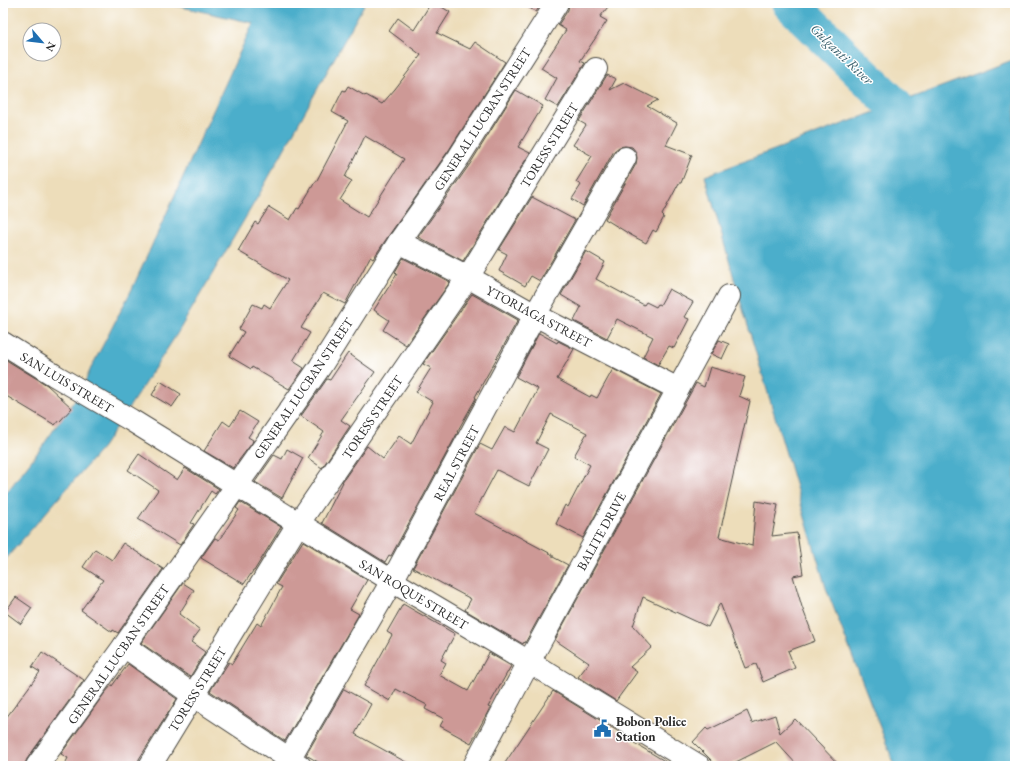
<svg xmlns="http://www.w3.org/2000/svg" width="1018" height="769" font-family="'EB Garamond',serif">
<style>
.water{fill:#4caecb;stroke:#3c6c7b}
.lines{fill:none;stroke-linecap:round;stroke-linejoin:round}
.river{stroke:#4caecb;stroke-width:37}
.building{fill:#cd9996;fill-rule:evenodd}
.minor-casing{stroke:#484640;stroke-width:24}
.minor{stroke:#fff;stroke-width:22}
.labels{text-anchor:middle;stroke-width:3;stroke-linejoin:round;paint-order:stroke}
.street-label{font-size:13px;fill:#2b2b2b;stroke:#fff}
.poi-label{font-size:13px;font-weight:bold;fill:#2b2b2b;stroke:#fff;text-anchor:start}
.water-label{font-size:14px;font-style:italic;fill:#385f6b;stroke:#fff}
</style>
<rect width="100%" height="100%" fill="#fff"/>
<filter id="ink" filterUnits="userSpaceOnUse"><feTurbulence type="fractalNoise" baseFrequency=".025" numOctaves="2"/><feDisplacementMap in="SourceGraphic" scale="8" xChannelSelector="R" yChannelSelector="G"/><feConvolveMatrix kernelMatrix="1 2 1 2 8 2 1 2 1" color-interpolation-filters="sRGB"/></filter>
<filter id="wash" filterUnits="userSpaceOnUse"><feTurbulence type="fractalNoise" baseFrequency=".012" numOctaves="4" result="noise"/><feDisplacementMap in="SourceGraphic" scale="16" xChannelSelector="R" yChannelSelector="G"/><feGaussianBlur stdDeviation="0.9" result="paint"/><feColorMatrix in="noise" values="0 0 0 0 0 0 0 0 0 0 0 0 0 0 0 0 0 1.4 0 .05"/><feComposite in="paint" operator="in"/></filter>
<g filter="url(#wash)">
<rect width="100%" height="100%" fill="#edddba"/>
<g class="water">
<polygon points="164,3 365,3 260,193 177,334 103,447 3,562 3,497 41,448 81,391 91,368 132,289 253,23"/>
<polygon points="1015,59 1015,766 895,766 826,588 739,296 705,176"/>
</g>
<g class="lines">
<polyline class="river" points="790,3 894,105"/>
</g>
<g id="blocks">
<g class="building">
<path d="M431 3H435L450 12 437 33 470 49 475 42 505 62 449 150 389 235 373 259 370 257 345 304 323 293 301 328 310 333 293 361 304 368 289 389 252 367 251 369 229 356 244 332 239 329 253 304 262 308 264 304 270 308 288 280 238 251 255 222 258 224 269 207 290 220 297 208 299 209 315 182H316L348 121 332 112 343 90 345 91 348 86 365 96 366 95 382 104 395 89 421 55 389 31 398 18 414 30ZM365 136 404 159 367 217 340 200 352 181 345 177Z"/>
<polygon points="521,3 542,3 536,12"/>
<polygon points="569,3 611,3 600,17 607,21 580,61 585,63 558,107 545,100 557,78 541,68 566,30 558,25 568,10"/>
<polygon points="607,75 616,79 610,90 624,83 658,100 647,106 677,123 666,145 692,155 681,183 679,183 662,215 664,217 656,232 653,230 646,243 631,235 605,219 636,164 637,158 636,152 632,147 625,146 619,147 614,151 583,206 572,199 581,185 576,182 592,156 573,145 586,125 579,121"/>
<polygon points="516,90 543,106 518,147 530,153 463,261 418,237 470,164"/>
<polygon points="532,197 575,220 540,281 531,276 525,286 499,271 507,254 499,250"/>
<polygon points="586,251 605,262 596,279 644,305 646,302 656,307 658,304 660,305 669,289 693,302 684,317 689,319 674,348 669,346 658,365 643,357 653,337 617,319 607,338 574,321 581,307 561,295"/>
<polygon points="403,258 450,282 406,345 383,330 389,320 374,310 397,274 395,272"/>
<polygon points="472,294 518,320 475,397 476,398 457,432 458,432 391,556 389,555 385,562 322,523 343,482 342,482 367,446 383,459 399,436 411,444 433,402 416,392 431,368 423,364"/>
<polygon points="539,333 557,343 558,341 574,349 557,379 590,397 591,395 597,398 613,369 661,394 583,538 556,524 565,505 568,507 590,465 574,456 587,433 551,414 536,443 548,449 529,486 497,470 474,513 553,555 553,557 568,565 525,643 524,642 523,644 465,610 471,599 413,568 480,444 492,450 505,427 515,432 538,389 516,377"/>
<polygon points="719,340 729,344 722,359 711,354"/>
<polygon points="348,353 375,372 341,420 350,426 322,468 308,458 324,432 301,416 327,379 330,380"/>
<polygon points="3,358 47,385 72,408 60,421 59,420 55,425 3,394"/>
<polygon points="710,367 745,377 739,396 750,401 719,537 752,546 756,501 778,505 772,536 797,533 803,574 793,576 802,607 815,641 788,651 795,668 763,682 756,664 745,668 720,603 708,627 643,597 633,626 652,647 630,667 637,672 616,701 578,677 589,663 555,640 696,383 704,387"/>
<polygon points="160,381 181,394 172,407 152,395"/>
<polygon points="240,411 258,422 248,437 253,440 252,443 233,468 204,451 223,421 230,426"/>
<polygon points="287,449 303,458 282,498 255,482 274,455 282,459"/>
<polygon points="139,454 177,480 185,468 219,489 215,494 211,491 191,523 194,524 180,545 138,519 158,490 128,470"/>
<polygon points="240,502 281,527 254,571 253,571 244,584 201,558 215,538 219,540 239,510 236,508"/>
<polygon points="303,541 367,580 350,609 359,614 285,741 210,691 229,662 232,664 257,623 261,626 282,587 276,584"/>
<polygon points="123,543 163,569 118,633 113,630 112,632 81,610 103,580 83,567 95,549 112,560"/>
<polygon points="183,583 194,590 179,614 200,630 191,642 205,652 190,677 141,643"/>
<polygon points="16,597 32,608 21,624 5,612"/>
<polygon points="403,604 455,634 441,660 446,663 439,675 468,691 489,653 511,666 488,707 490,708 471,743 440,726 444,719 425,709 427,705 396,689 390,701 364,686 392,635 387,632"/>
<polygon points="42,652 84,680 27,759 24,766 3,766 3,722 40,672 32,667"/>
<polygon points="128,664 177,699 139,759 138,766 64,766 68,758 61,754 104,694 111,686 112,686"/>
<polygon points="344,689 371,704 355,734 413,766 325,766 306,755"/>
<polygon points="553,691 632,740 631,741 673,766 503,766"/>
<polygon points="747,711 752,723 775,715 780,733 795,719 840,766 798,766 776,742 728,766 717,766 693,742 706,728 708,730"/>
</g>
</g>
</g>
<g filter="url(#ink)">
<use href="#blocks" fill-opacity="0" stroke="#484640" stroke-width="1"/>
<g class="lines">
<defs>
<g id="minor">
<polyline points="399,242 468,277 535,315 678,389"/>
<polyline points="3,343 54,375 131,420 392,581 529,662 699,766"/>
<polyline points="124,646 193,695 300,766"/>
<polyline points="37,766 124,646 320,367 399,242 459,157 557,3"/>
<polyline points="150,766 298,524 468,277 596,69"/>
<polyline points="285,766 392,581 535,315 625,158"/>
<polyline points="474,766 529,662 729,296"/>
</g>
</defs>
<use href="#minor" class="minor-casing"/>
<use href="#minor" class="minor"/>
</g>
</g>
<defs>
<symbol id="civic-bare" viewBox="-9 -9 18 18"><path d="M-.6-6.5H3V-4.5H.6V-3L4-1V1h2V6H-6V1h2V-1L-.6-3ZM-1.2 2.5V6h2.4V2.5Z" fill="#1f6fb2" stroke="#fff" stroke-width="2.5" paint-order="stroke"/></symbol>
</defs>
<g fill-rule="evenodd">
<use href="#civic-bare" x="590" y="716" width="25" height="25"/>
</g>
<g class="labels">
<g class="street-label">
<text transform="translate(482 119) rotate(-57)" y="5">GENERAL LUCBAN STREET</text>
<text transform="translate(549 145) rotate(-58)" y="5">TORESS STREET</text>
<text transform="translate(539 316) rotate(28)" y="5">YTORIAGA STREET</text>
<text transform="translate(67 382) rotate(31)" y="5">SAN LUIS STREET</text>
<text transform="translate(303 388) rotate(-56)" y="5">GENERAL LUCBAN STREET</text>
<text transform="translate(372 417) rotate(-56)" y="5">TORESS STREET</text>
<text transform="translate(456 463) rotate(-62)" y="5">REAL STREET</text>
<text transform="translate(601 531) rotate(-61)" y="5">BALITE DRIVE</text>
<text transform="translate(414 594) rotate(31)" y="5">SAN ROQUE STREET</text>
<text transform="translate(118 654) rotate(-55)" y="5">GENERAL LUCBAN STREET</text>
<text transform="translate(197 689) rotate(-58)" y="5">TORESS STREET</text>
</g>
<g class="poi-label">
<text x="616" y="726">Bobon Police<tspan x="616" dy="15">Station</tspan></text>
</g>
<g class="water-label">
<text transform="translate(842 54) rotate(44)" y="5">Gulganti River</text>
</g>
</g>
<rect width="1018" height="769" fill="none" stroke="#fff" stroke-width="16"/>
<g transform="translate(42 42) rotate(118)"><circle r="19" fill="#ffffff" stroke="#aaaaaa"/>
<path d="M0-3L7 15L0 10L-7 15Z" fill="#1f6fb2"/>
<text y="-6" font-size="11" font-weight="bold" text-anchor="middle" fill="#2b2b2b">N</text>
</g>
</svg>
